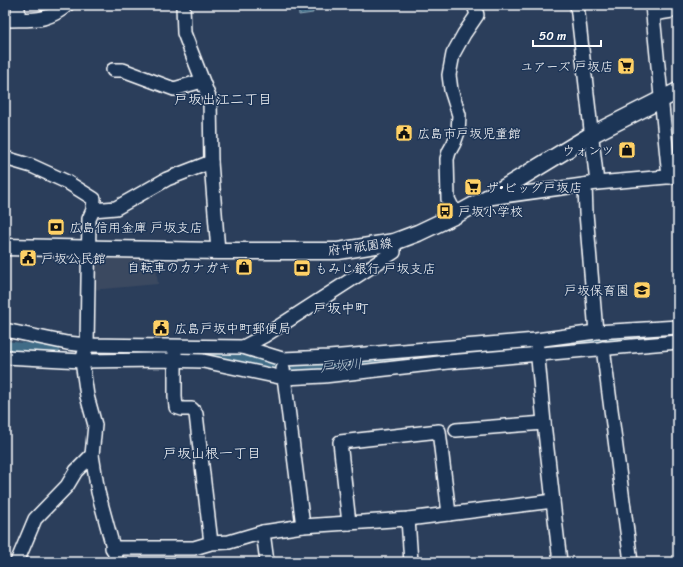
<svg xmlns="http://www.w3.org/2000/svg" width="683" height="567" font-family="Sriracha,'Klee One',sans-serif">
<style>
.built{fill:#3b4960}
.water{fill:#416c87;stroke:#8da7b7}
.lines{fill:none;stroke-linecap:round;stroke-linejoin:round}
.river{stroke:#416c87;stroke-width:16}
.minor-casing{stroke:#fff;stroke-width:16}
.major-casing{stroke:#fff;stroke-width:19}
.minor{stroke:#1d3557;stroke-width:13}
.major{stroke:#1d3557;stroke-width:16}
.labels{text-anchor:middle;stroke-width:3;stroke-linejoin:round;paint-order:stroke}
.poi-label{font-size:13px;fill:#fff;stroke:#1d3557;text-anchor:start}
.street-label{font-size:13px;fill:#fff;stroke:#1d3557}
.neighbourhood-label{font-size:14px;fill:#fff;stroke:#1d3557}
.water-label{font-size:14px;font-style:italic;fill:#b3c4cf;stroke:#1d3557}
</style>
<rect width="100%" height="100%" fill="#2b3e5b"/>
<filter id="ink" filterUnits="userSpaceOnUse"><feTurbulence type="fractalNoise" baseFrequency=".025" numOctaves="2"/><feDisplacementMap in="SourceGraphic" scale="8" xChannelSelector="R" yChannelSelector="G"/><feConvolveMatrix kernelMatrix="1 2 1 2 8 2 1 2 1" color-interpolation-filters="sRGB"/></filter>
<g filter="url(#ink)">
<polygon class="built" points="92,256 155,258 158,284 91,290"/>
<polygon class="water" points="298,5 312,5 313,13 299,15"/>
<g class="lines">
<g class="river">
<polyline points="5,349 53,354"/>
<polyline points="128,355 211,354 251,363 294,369 342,366 445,354 678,335"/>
</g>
<defs>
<g id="minor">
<polyline points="183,5 184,33 210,100 211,162 218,251"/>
<polyline points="577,5 597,183"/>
<polyline points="652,5 669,177"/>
<polyline points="653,14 678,10"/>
<polyline points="18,19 18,5"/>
<path d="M5 20C32 19 46 23 67 5"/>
<polyline points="113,70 123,70 174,89 202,81"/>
<polyline points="5,158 32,166 67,182 94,199 93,210"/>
<polyline points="585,185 586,213 596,332"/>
<polyline points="489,198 597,183 678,176"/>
<polyline points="456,215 448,199 447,159 449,152 454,143 458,132 459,115 451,90 449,75 453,54 464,34 477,15 474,5"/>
<polyline points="5,330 67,343 87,345 243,347 282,359 329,357 536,340 596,332 678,327"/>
<polyline points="243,347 264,336 394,252 394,242"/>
<polyline points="537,348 544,423 560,562"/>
<polyline points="603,348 631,562"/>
<polyline points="175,353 175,397 176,407 182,409 192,409 196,414 211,543"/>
<polyline points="5,357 82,361 161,360 203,361 284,378 324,376 448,362 678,342"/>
<polyline points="283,369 303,526"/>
<polyline points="456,430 544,423"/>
<polyline points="408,519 411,562"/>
<polyline points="349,523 340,442 439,431 449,514"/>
<polyline points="263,532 267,562"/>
<polyline points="112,548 194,548 211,543 229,542 263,532 303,526 408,519 553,501"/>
<polyline points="17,562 35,519 67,486 76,471 92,455"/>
<polyline points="117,562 98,492 92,455 95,425 87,396 82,361 87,345 89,219 93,210 116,208 167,179 211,162"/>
</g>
<polyline id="major" points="5,247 218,251 338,251 394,242 418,233 456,215 487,198 591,135 678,91"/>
</defs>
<use href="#minor" class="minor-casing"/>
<use href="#major" class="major-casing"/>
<use href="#minor" class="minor"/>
<use href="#major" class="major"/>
</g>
</g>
<defs>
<symbol id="supermarket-square" viewBox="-11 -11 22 22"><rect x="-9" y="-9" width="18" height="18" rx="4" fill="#ffd166" stroke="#1d3557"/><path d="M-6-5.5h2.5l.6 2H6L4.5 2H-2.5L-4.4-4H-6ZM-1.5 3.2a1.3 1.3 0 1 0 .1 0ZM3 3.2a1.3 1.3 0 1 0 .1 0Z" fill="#111"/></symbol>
<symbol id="civic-square" viewBox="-11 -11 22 22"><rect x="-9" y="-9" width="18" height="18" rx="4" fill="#ffd166" stroke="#1d3557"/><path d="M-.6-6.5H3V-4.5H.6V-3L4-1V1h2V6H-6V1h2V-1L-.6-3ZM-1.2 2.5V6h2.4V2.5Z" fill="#111"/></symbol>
<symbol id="shop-square" viewBox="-11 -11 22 22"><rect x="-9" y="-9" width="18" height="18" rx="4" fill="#ffd166" stroke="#1d3557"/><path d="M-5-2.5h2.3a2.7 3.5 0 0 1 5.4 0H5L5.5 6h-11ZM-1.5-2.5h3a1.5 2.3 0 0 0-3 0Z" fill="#111"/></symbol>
<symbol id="bus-square" viewBox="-11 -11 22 22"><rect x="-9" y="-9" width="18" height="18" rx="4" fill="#ffd166" stroke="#1d3557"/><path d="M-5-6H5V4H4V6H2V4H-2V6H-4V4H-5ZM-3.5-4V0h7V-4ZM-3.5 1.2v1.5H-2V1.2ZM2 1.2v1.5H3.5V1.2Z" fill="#111"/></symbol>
<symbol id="bank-square" viewBox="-11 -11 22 22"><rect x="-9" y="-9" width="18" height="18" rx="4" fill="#ffd166" stroke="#1d3557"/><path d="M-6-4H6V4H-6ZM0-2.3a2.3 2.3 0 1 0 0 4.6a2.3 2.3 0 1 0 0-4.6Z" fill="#111"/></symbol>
<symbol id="school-square" viewBox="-11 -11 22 22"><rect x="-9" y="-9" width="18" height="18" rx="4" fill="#ffd166" stroke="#1d3557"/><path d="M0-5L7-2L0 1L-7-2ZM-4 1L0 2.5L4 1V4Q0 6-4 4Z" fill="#111"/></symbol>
</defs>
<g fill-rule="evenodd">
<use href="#supermarket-square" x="616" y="56" width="20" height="20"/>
<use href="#civic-square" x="394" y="123" width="20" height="20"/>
<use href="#shop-square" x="617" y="140" width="20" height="20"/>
<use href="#supermarket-square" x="463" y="177" width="20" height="20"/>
<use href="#bus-square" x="435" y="201" width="20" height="20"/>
<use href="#bank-square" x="46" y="217" width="20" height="20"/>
<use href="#civic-square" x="18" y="248" width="20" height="20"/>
<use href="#shop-square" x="234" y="257" width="20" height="20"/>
<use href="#bank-square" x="292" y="258" width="20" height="20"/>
<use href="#school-square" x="632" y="280" width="20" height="20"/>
<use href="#civic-square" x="151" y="318" width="20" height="20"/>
</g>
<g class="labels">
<g class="poi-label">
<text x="613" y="71" text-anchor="end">ユアーズ 戸坂店</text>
<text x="417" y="138">広島市戸坂児童館</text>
<text x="614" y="155" text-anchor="end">ウォンツ</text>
<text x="486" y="192">ザ•ビッグ戸坂店</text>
<text x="458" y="216">戸坂小学校</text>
<text x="69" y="232">広島信用金庫 戸坂支店</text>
<text x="41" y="263">戸坂公民館</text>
<text x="231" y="272" text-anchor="end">自転車のカナガキ</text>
<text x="315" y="273">もみじ銀行 戸坂支店</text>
<text x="629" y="295" text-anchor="end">戸坂保育園</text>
<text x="174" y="333">広島戸坂中町郵便局</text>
</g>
<g class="street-label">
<text transform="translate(360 246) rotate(-7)" y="5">府中祇園線</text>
</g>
<g class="neighbourhood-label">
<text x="223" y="104">戸坂出江二丁目</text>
<text x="341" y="313">戸坂中町</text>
<text x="212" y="458">戸坂山根一丁目</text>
</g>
<g class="water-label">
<text transform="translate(341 365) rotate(-5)" y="5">戸坂川</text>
</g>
</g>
<rect width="683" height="567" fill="none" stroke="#1d3557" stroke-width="20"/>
<rect x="10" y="10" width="663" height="547" fill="none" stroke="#fff" stroke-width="1.5" filter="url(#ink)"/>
<path d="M533 40v6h68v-6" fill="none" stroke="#ffffff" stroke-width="2"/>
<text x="539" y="40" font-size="12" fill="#ffffff" stroke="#1d3557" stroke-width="3" paint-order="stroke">50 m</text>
</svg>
